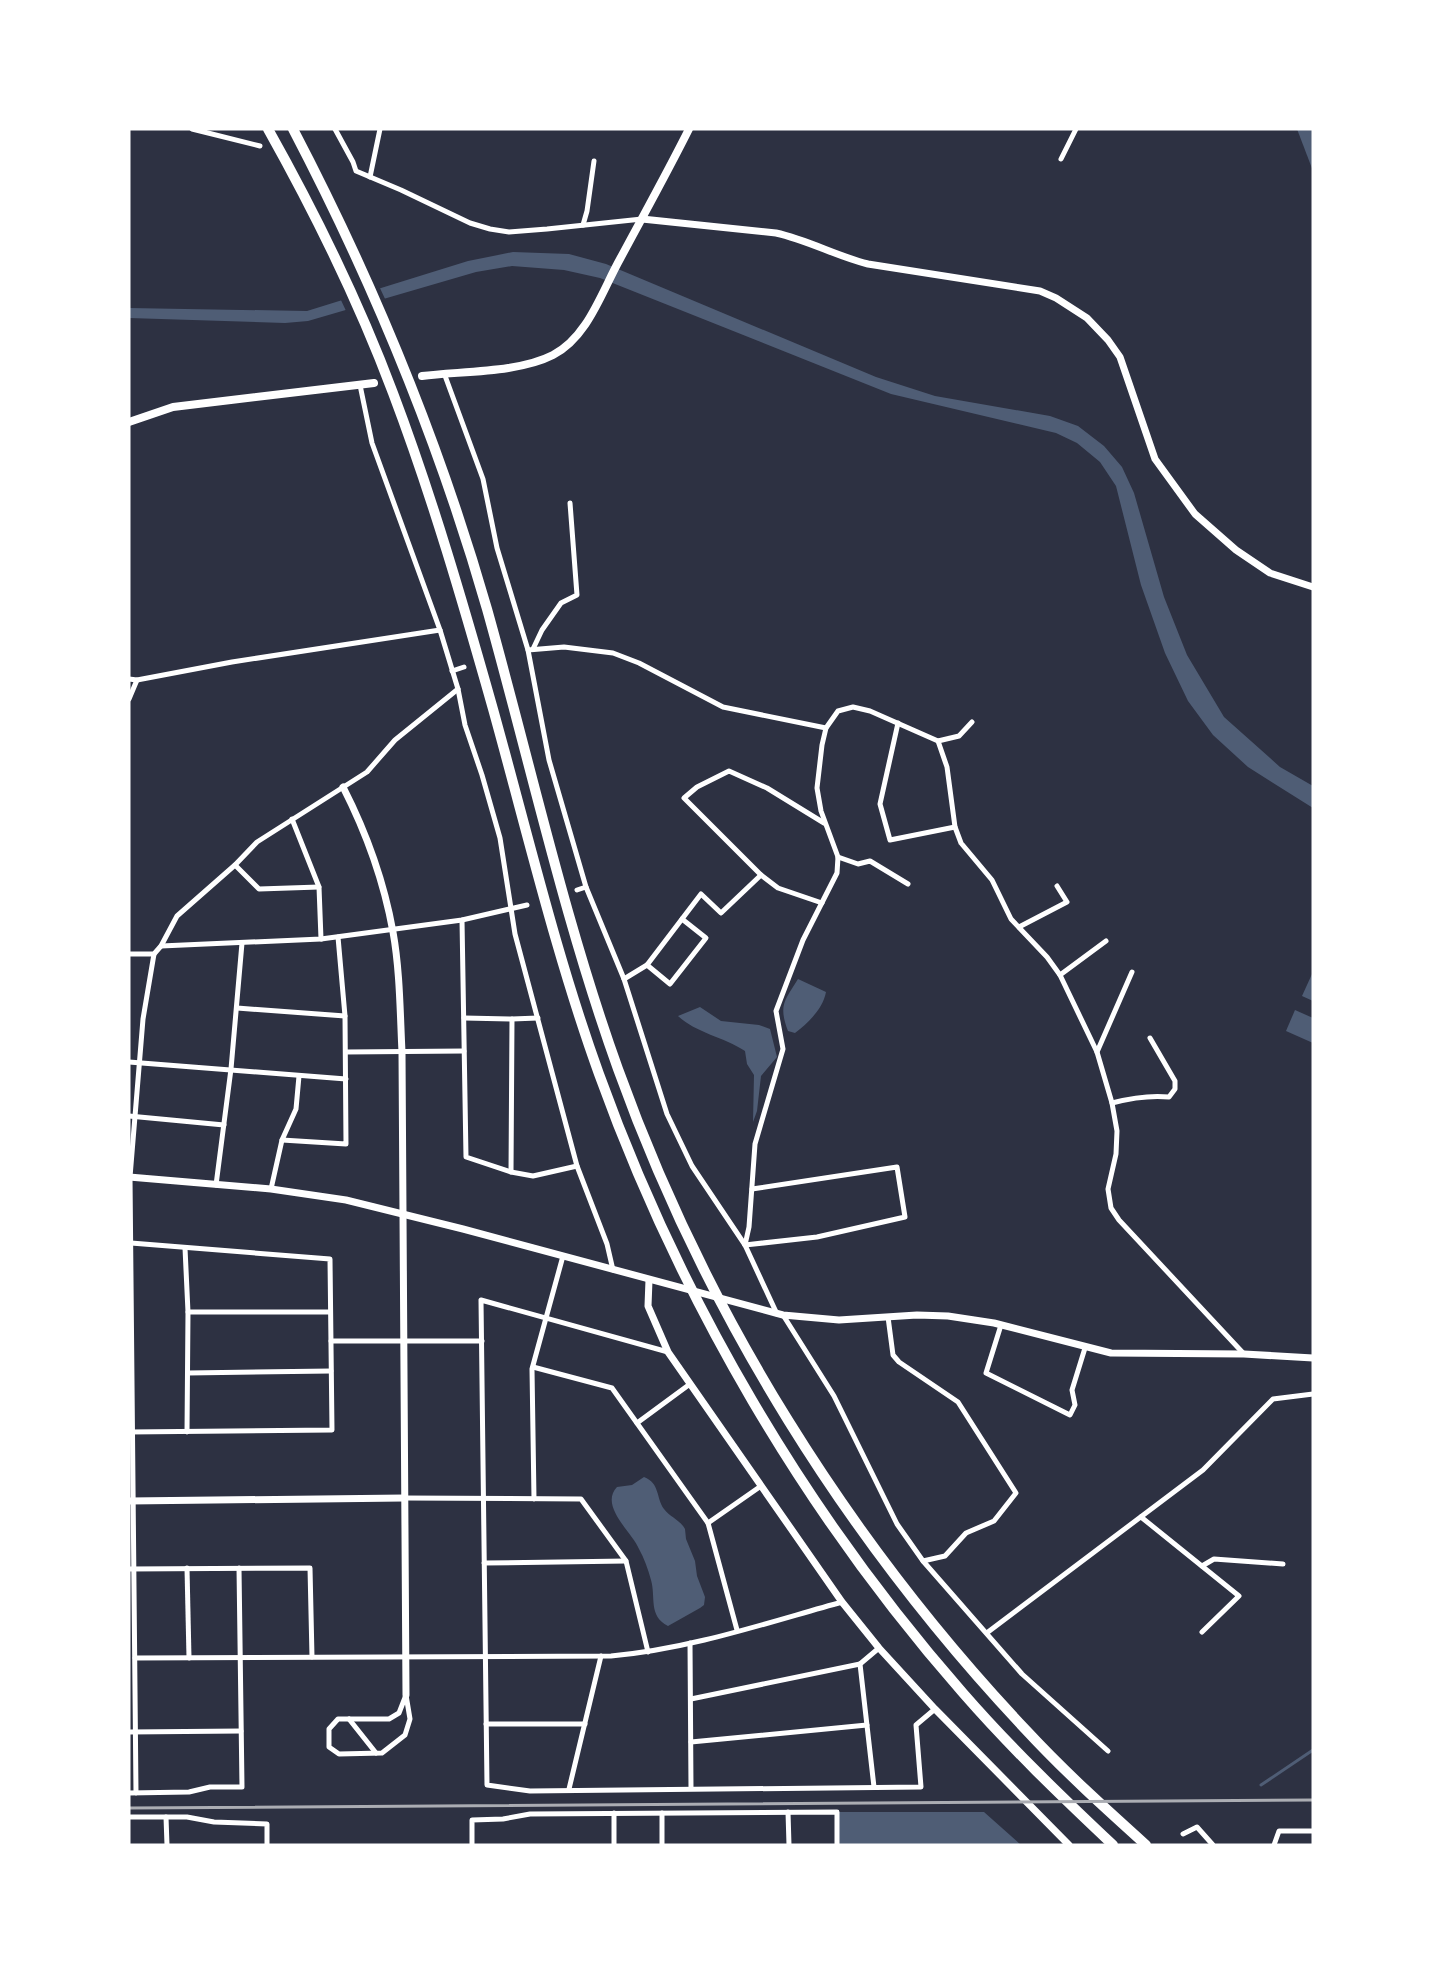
<svg xmlns="http://www.w3.org/2000/svg" width="1442" height="1974" font-family="Lato,sans-serif">
<style>
.water{fill:#4f5d75}
.pier{fill:#2d3142}
.lines{fill:none;stroke-linecap:round;stroke-linejoin:round}
.stream{stroke:#4f5d75;stroke-width:3}
.minor{stroke:#fff;stroke-width:5}
.tertiary{stroke:#fff;stroke-width:7}
.secondary{stroke:#fff;stroke-width:8}
.motorway{stroke:#fff;stroke-width:10}
.rail{stroke:#abadb3;stroke-width:3}
</style>
<rect width="100%" height="100%" fill="#2d3142"/>
<g class="water">
<polygon points="1297,129 1313,129 1313,171"/>
<polygon points="513,252 569,254 606,264 876,377 935,396 1050,416 1078,426 1104,446 1122,467 1134,493 1164,597 1187,655 1224,717 1280,767 1313,786 1313,808 1248,767 1213,735 1188,701 1165,653 1141,585 1116,486 1100,462 1077,443 1056,433 891,394 600,278 564,270 512,266 476,272 308,321 285,323 129,318 129,308 307,311 468,261"/>
<polygon points="1312,974 1313,974 1313,1001 1302,996"/>
<path d="M798 979 826 992C823 1009 808 1023 795 1033L788 1031C778 1005 785 1000 798 979Z"/>
<path d="M700 1007 721 1021 759 1025 770 1029 777 1057 761 1076 757 1111 753 1122 754 1075 747 1064 745 1051C724 1037 696 1033 678 1016Z"/>
<polygon points="1295,1010 1313,1018 1313,1043 1286,1031"/>
<path d="M644 1477C660 1483 656 1498 664 1509 670 1517 680 1520 685 1529L686 1539 695 1561 697 1576 705 1597 704 1605 700 1608 668 1626C648 1616 656 1597 651 1580 648 1569 644 1558 639 1549 632 1532 599 1506 617 1487L632 1485Z"/>
<polygon points="837,1812 984,1812 1021,1845 837,1845"/>
</g>
<polygon class="pier" points="379,286 386,301 347,313 340,298"/>
<g class="lines">
<polyline class="stream" points="1261,1785 1313,1750"/>
<g class="minor">
<polyline points="192,129 260,146"/>
<polyline points="335,129 353,162 356,171 401,190 470,223 490,229 509,232 547,229 642,219"/>
<polyline points="1061,159 1076,129"/>
<polyline points="370,177 380,129"/>
<polyline points="583,225 587,211 594,161"/>
<polyline points="444,373 483,479 497,548 528,650 549,760 586,887 624,979 667,1114 692,1166 745,1245 777,1314"/>
<polyline points="360,385 372,443 440,630 458,689 465,725 482,775 500,838 515,934 577,1166 607,1244 613,1270"/>
<polyline points="533,649 542,630 561,603 577,595 570,503"/>
<polyline points="528,650 564,647 613,653 639,663 723,707 826,728"/>
<polyline points="452,671 464,667"/>
<polyline points="129,679 137,680 232,662 440,630"/>
<polyline points="129,699 137,680"/>
<polyline points="898,723 880,804 890,840 955,827"/>
<polyline points="938,741 947,767 955,827 961,843 992,880 1011,919 1047,957 1060,975 1097,1052 1112,1103 1117,1131 1116,1154 1108,1189 1111,1208 1119,1220 1244,1354"/>
<polyline points="292,819 319,887 321,939"/>
<polyline points="838,857 858,864 870,861 908,884"/>
<polyline points="235,865 259,889 319,887"/>
<polyline points="577,890 586,887"/>
<polyline points="822,903 778,888 761,875 684,798 697,787 729,771 767,788 824,823"/>
<polyline points="462,920 466,1157 511,1172 533,1176 577,1166"/>
<polyline points="1019,927 1067,902 1057,886"/>
<polyline points="161,946 321,939 462,920 527,905"/>
<polyline points="129,954 154,954 161,946 177,916 235,865 257,842 367,772 395,740 458,689"/>
<polyline points="647,965 670,984 706,938 682,919"/>
<polyline points="1060,975 1106,941"/>
<polyline points="624,979 647,965 701,894 721,913 761,875"/>
<polyline points="237,1008 345,1016"/>
<polyline points="464,1018 512,1019 538,1018"/>
<polyline points="346,1052 464,1051"/>
<polyline points="1097,1052 1132,972"/>
<polyline points="129,1062 346,1079"/>
<path d="M1112 1103C1131 1098 1149 1095 1169 1097L1175 1089V1081L1150 1038"/>
<polyline points="129,1116 224,1125"/>
<polyline points="282,1140 346,1144 345,1016 338,937"/>
<polyline points="511,1172 512,1019"/>
<polyline points="216,1185 231,1069 242,943"/>
<polyline points="271,1189 282,1140 296,1109 299,1076"/>
<polyline points="745,1245 749,1227 755,1144 783,1049 776,1011 803,940 837,873 838,857 821,811 817,788 822,745 826,728 838,711 853,707 870,711 938,741 959,736 972,722"/>
<polyline points="745,1245 817,1237 905,1217 897,1167 752,1189"/>
<polyline points="185,1248 188,1312 187,1432"/>
<polyline points="188,1312 330,1312"/>
<polyline points="783,1315 834,1396 897,1524 923,1561 1022,1674 1108,1751"/>
<polyline points="888,1317 893,1355 899,1362 958,1402 1016,1493 994,1521 966,1533 945,1556 923,1561"/>
<polyline points="1001,1325 986,1373 1070,1415 1075,1405 1072,1390 1085,1348"/>
<polyline points="331,1341 482,1341"/>
<polyline points="668,1352 481,1300 487,1785 530,1791 921,1787 916,1725 935,1709"/>
<polyline points="533,1367 612,1388 708,1523 737,1630"/>
<polyline points="188,1373 331,1371"/>
<polyline points="637,1423 690,1384"/>
<polyline points="129,1432 332,1430 330,1259 131,1243"/>
<polyline points="404,1498 581,1499 626,1561 648,1652"/>
<polyline points="534,1499 532,1369 563,1256"/>
<polyline points="1141,1517 1239,1596 1202,1632"/>
<polyline points="708,1523 761,1486"/>
<polyline points="484,1563 626,1561"/>
<polyline points="1202,1566 1214,1559 1283,1564"/>
<polyline points="187,1568 189,1658"/>
<polyline points="129,1569 310,1568 312,1657"/>
<polyline points="988,1632 1203,1470 1273,1399 1313,1394"/>
<polyline points="690,1643 691,1788"/>
<path d="M135 1658 611 1656C690 1649 766 1623 842 1602"/>
<polygon points="406,1695 410,1719 405,1735 382,1753 339,1754 329,1747 329,1729 338,1719 389,1719 399,1713"/>
<polyline points="691,1699 860,1664"/>
<polyline points="349,1719 376,1753"/>
<polyline points="486,1724 585,1724"/>
<polyline points="129,1732 241,1731"/>
<polyline points="691,1742 867,1725"/>
<polyline points="874,1787 860,1664 879,1648"/>
<polyline points="569,1789 601,1656"/>
<polyline points="129,1793 189,1792 210,1787 242,1787 239,1568"/>
<polyline points="136,1793 130,1177 143,1019 154,954"/>
<polyline points="788,1812 789,1845"/>
<polyline points="614,1813 614,1845"/>
<polyline points="662,1813 662,1845"/>
<polyline points="129,1817 187,1817 214,1822 267,1824 267,1845"/>
<polyline points="166,1817 167,1845"/>
<polyline points="1183,1834 1197,1827 1213,1845"/>
<polyline points="472,1845 472,1820 503,1819 530,1814 837,1812 837,1845"/>
<polyline points="1274,1845 1279,1831 1313,1831"/>
</g>
<g class="tertiary">
<path d="M642 219 776 233C808 240 836 256 868 264L1040 291 1056 298 1087 318 1108 340 1120 357 1155 459 1195 514 1236 550 1270 573 1313 587"/>
<path d="M343 787C366 832 384 882 393 932 400 971 400 1012 402 1052L406 1695"/>
<polyline points="129,1177 271,1189 346,1200 463,1229 783,1315 839,1320 917,1315 948,1316 994,1323 1111,1353 1244,1354 1313,1358"/>
<polyline points="649,1280 648,1306 668,1352 842,1602 879,1648 935,1709 1069,1845"/>
<polyline points="129,1501 404,1498"/>
</g>
<g class="secondary">
<path d="M422 376C461 371 518 373 553 355 588 337 602 291 620 259 643 216 667 173 689 129"/>
<polyline points="129,422 173,407 374,383"/>
</g>
<g class="motorway">
<path d="M268 129C314 211 360 305 393 393 432 496 463 603 493 709 527 831 556 955 599 1074 680 1299 805 1513 963 1693 1010 1747 1061 1796 1113 1845"/>
<path d="M293 129C373 282 439 442 487 609 530 762 564 919 618 1069 706 1314 848 1541 1026 1730 1064 1771 1105 1808 1146 1845"/>
</g>
<polyline class="rail" points="129,1808 1313,1800"/>
</g>
<rect width="1442" height="1974" fill="none" stroke="#ffffff" stroke-width="261"/>
</svg>
